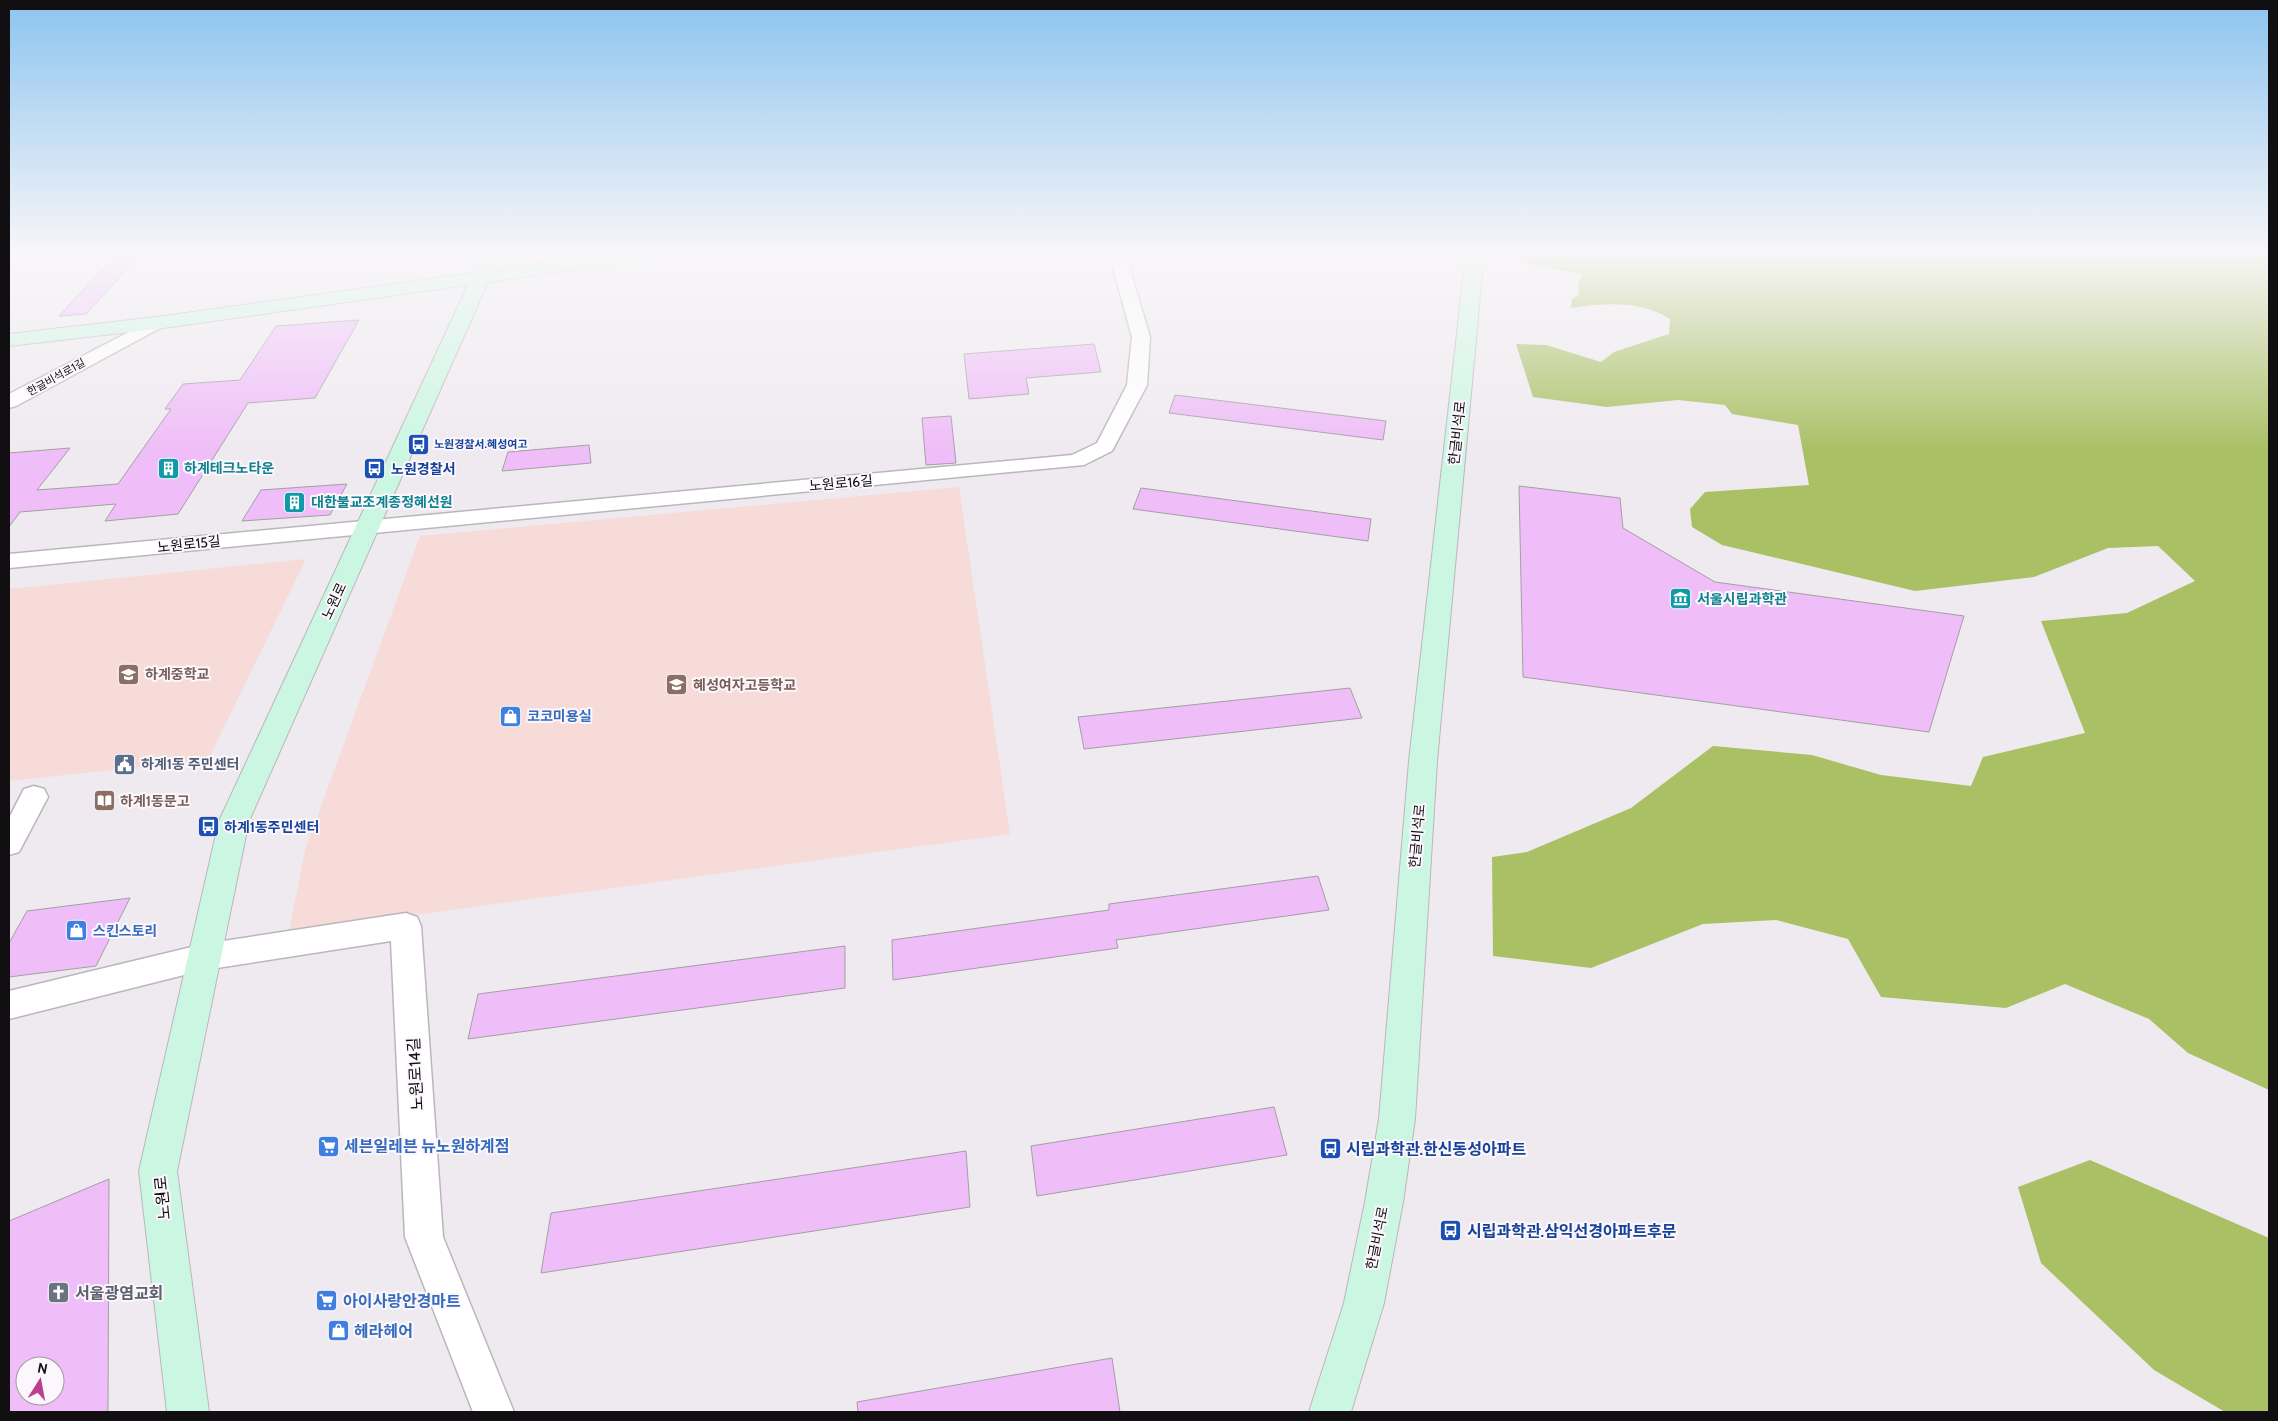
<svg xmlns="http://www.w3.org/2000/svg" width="2278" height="1421" font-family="Cabin,'Noto Sans KR',sans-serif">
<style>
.education{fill:#f6dbd8}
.forest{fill:#a9c065}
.building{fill:#efbdf8;stroke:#a39fa4;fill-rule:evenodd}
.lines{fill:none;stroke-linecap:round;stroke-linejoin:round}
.street-casing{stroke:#bbb6bc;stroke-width:3}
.secondary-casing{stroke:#bbb6bc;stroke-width:2}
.street{fill:#fff;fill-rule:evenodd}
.secondary{fill:#cbf7e2;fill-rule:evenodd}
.labels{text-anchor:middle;stroke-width:4;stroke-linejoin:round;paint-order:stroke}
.far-street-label{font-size:11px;fill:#110f11;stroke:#fcf7fd}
.far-transit-label{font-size:11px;font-weight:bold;fill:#164399;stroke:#fcf7fd;text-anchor:start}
.street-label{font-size:14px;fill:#110f11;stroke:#fcf7fd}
.culture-label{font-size:14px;font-weight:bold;fill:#0d838f;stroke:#fcf7fd;text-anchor:start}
.transit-label{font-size:14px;font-weight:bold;fill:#164399;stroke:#fcf7fd;text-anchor:start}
.education-label{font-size:14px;font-weight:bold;fill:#785e54;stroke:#fcf7fd;text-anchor:start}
.shop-label{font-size:14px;font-weight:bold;fill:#366cbe;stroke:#fcf7fd;text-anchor:start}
.service-label{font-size:14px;font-weight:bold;fill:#4e5e75;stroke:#fcf7fd;text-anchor:start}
.near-street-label{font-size:16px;fill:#110f11;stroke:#fcf7fd}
.near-shop-label{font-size:16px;font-weight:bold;fill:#366cbe;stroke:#fcf7fd;text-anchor:start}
.near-transit-label{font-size:16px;font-weight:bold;fill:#164399;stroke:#fcf7fd;text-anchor:start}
.near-worship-label{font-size:16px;font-weight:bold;fill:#5b616d;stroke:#fcf7fd;text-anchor:start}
</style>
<rect width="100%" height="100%" fill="#efeaf0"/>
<g class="education">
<polygon points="959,487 1010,834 289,932 305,850 420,536"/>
<polygon points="306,559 208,760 9,781 9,589"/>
</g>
<g class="forest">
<path d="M1517 253H2269V1090L2188 1053 2149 1019 2065 984 2006 1008 1881 997 1848 939 1776 920 1703 924 1591 968 1493 956 1492 857 1527 852 1631 808 1713 746 1812 755 1881 775 1971 786 1983 757 2085 733 2041 621 2127 613 2195 581 2158 546 2108 548 2034 577 1915 591 1722 545 1692 527 1690 509 1705 492 1809 485 1798 425 1732 414 1725 405 1678 400 1607 407 1533 397 1516 344 1546 345 1601 362 1614 352 1669 334 1670 319C1641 300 1604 303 1571 308L1572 299 1579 295 1578 285 1582 274 1519 262Z"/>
<polygon points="2090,1160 2269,1238 2269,1412 2225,1412 2154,1370 2041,1263 2018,1187"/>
</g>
<g class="building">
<polygon points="118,253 135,253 139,256 86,314 59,316"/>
<polygon points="359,320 315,398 248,403 178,514 105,521 116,504 20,512 9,527 9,453 70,448 37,490 118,484 171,409 165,409 183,384 240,380 276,326"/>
<polygon points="1094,344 1101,372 1026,378 1029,394 969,399 964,354"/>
<polygon points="1175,395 1386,421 1383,440 1169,413"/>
<polygon points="951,416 956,463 926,465 922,418"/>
<polygon points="589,445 591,463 502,471 508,452"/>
<polygon points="347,484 330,515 242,521 261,490"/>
<polygon points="1519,486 1620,498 1623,528 1715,582 1964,616 1929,732 1523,677"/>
<polygon points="1141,488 1371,519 1368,541 1133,509"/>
<polygon points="1350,688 1362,718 1084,749 1078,717"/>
<polygon points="1318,876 1329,910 1116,940 1118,948 893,980 892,940 1109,910 1109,904"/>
<polygon points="130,898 96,966 9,977 9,943 27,911"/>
<polygon points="845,946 845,988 468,1039 478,994"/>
<polygon points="1274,1107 1287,1155 1037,1196 1031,1146"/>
<polygon points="966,1151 970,1207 541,1273 551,1213"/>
<path d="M109 1179 108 1412H9V1221ZM25 1366H55V1396H25Z"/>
<polygon points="1112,1358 1120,1412 858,1412 857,1402"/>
</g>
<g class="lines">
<defs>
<g id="street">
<polygon points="1109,253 1125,253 1150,337 1147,385 1112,451 1084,465 9,568 9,554 1072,455 1097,443 1127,385 1132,337"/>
<polygon points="156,318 162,319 165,323 162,327 16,406 9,408 9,394"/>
<polygon points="34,786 44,789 48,797 19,852 9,855 9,818 24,789"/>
<polygon points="406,913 417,917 421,926 443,1237 514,1412 473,1412 405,1237 391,941 204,970 9,1019 9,991 204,944"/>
</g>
<g id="secondary">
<polygon points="483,253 501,253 493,270 619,253 666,253 663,257 657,258 488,282 249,821 177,1171 209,1412 167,1412 139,1171 219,821 468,285 156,329 9,346 9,334 156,317 474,273"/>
<polygon points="1466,253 1484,253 1437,761 1415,1119 1403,1202 1384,1303 1351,1412 1309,1412 1344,1303 1365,1202 1379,1119 1409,761"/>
</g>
</defs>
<use href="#street" class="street-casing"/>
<use href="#secondary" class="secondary-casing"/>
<use href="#street" class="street"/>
<use href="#secondary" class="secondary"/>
</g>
<linearGradient id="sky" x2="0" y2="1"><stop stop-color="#8cc4ef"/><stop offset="0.56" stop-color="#f8f6f8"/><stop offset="1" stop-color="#f8f6f8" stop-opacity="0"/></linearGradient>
<rect width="2278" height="452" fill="url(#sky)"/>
<defs>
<symbol id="bus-square" viewBox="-11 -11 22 22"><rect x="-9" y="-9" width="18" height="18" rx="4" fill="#1a4fb4" stroke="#fcf7fd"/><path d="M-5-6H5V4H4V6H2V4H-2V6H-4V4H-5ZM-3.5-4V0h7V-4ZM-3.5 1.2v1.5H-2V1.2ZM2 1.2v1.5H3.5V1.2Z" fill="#fff"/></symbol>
<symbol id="building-square" viewBox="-11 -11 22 22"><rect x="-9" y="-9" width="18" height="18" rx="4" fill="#0f9aa8" stroke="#fcf7fd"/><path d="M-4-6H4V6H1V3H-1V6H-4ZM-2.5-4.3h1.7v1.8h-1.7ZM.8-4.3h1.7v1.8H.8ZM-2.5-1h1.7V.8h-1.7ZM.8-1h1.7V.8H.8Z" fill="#fff"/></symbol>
<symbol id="museum-square" viewBox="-11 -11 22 22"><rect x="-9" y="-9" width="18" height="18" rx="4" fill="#0f9aa8" stroke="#fcf7fd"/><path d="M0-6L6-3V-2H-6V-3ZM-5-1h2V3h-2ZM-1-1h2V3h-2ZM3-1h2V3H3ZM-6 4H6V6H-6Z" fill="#fff"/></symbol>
<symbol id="school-square" viewBox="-11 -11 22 22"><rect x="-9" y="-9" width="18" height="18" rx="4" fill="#8d6e63" stroke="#fcf7fd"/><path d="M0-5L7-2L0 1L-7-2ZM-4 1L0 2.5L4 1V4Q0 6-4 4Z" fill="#fff"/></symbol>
<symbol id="shop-square" viewBox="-11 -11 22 22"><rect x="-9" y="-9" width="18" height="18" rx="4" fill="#3f7fe0" stroke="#fcf7fd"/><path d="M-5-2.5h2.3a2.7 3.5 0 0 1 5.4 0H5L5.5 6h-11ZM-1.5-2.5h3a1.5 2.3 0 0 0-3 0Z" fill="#fff"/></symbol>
<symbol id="civic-square" viewBox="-11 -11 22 22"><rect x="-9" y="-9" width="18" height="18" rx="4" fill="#5c6f8a" stroke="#fcf7fd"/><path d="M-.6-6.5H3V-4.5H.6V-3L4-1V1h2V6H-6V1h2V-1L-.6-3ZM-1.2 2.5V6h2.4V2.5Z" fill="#fff"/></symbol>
<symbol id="library-square" viewBox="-11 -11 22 22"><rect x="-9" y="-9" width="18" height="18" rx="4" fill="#8d6e63" stroke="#fcf7fd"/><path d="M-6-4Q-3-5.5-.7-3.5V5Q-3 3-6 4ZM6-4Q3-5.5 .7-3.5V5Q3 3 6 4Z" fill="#fff"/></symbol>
<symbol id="supermarket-square" viewBox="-11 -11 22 22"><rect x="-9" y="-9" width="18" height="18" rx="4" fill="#3f7fe0" stroke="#fcf7fd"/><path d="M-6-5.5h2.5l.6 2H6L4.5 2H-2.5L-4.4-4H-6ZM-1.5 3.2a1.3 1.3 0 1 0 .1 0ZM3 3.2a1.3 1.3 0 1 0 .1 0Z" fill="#fff"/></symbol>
<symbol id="church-square" viewBox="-11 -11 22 22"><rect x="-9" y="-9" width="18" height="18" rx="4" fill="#6b7280" stroke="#fcf7fd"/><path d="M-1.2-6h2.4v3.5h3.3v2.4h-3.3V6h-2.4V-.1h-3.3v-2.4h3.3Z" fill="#fff"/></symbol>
</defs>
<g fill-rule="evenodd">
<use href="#bus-square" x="406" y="432" width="25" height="25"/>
<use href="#building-square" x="156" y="456" width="25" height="25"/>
<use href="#bus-square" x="362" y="456" width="25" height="25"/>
<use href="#building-square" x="282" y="490" width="25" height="25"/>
<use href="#museum-square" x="1668" y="586" width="25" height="25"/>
<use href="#school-square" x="116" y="662" width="25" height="25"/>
<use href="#school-square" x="664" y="672" width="25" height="25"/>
<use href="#shop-square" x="498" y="704" width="25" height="25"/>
<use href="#civic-square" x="112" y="752" width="25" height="25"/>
<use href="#library-square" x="92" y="788" width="25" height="25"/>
<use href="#bus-square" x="196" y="814" width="25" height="25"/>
<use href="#shop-square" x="64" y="918" width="25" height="25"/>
<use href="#supermarket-square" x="316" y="1134" width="25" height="25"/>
<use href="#bus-square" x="1318" y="1136" width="25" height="25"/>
<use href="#bus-square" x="1438" y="1218" width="25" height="25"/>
<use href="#church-square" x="46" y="1280" width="25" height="25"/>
<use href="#supermarket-square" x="314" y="1288" width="25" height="25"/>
<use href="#shop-square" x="326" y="1318" width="25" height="25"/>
</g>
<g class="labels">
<g class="far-street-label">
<text transform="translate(56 377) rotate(-29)" y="4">한글비석로1길</text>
</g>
<g class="far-transit-label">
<text x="434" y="448">노원경찰서.혜성여고</text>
</g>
<g class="street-label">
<text transform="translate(1457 433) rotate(-84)" y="5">한글비석로</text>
<text transform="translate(841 483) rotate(-5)" y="5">노원로16길</text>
<text transform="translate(189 544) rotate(-6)" y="5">노원로15길</text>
<text transform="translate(334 601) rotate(-65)" y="5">노원로</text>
<text transform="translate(1417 836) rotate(-85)" y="5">한글비석로</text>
<text transform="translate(1377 1238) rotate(-79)" y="5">한글비석로</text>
</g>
<g class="culture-label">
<text x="184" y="473">하계테크노타운</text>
<text x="311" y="507">대한불교조계종정혜선원</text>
<text x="1697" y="604">서울시립과학관</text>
</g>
<g class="transit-label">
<text x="391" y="474">노원경찰서</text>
<text x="224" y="832">하계1동주민센터</text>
</g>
<g class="education-label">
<text x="145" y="679">하계중학교</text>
<text x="693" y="690">혜성여자고등학교</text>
<text x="120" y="806">하계1동문고</text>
</g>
<g class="shop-label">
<text x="527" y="721">코코미용실</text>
<text x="93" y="936">스킨스토리</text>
</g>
<g class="service-label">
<text x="141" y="769">하계1동 주민센터</text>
</g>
<g class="near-street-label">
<text transform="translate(415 1074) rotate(-93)" y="6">노원로14길</text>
<text transform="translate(162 1198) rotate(-96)" y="6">노원로</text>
</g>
<g class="near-shop-label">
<text x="344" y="1152">세븐일레븐 뉴노원하계점</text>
<text x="343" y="1307">아이사랑안경마트</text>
<text x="354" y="1337">헤라헤어</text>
</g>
<g class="near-transit-label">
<text x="1346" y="1155">시립과학관.한신동성아파트</text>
<text x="1467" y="1237">시립과학관.삼익선경아파트후문</text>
</g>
<g class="near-worship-label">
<text x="75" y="1299">서울광염교회</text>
</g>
</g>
<rect width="2278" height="1421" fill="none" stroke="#110f11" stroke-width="20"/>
<g transform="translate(40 1381) rotate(11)"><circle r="24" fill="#fcf7fd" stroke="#9e9a9f"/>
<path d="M0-4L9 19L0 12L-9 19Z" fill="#ba3e8f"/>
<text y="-8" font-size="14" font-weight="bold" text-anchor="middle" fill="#110f11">N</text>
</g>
</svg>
